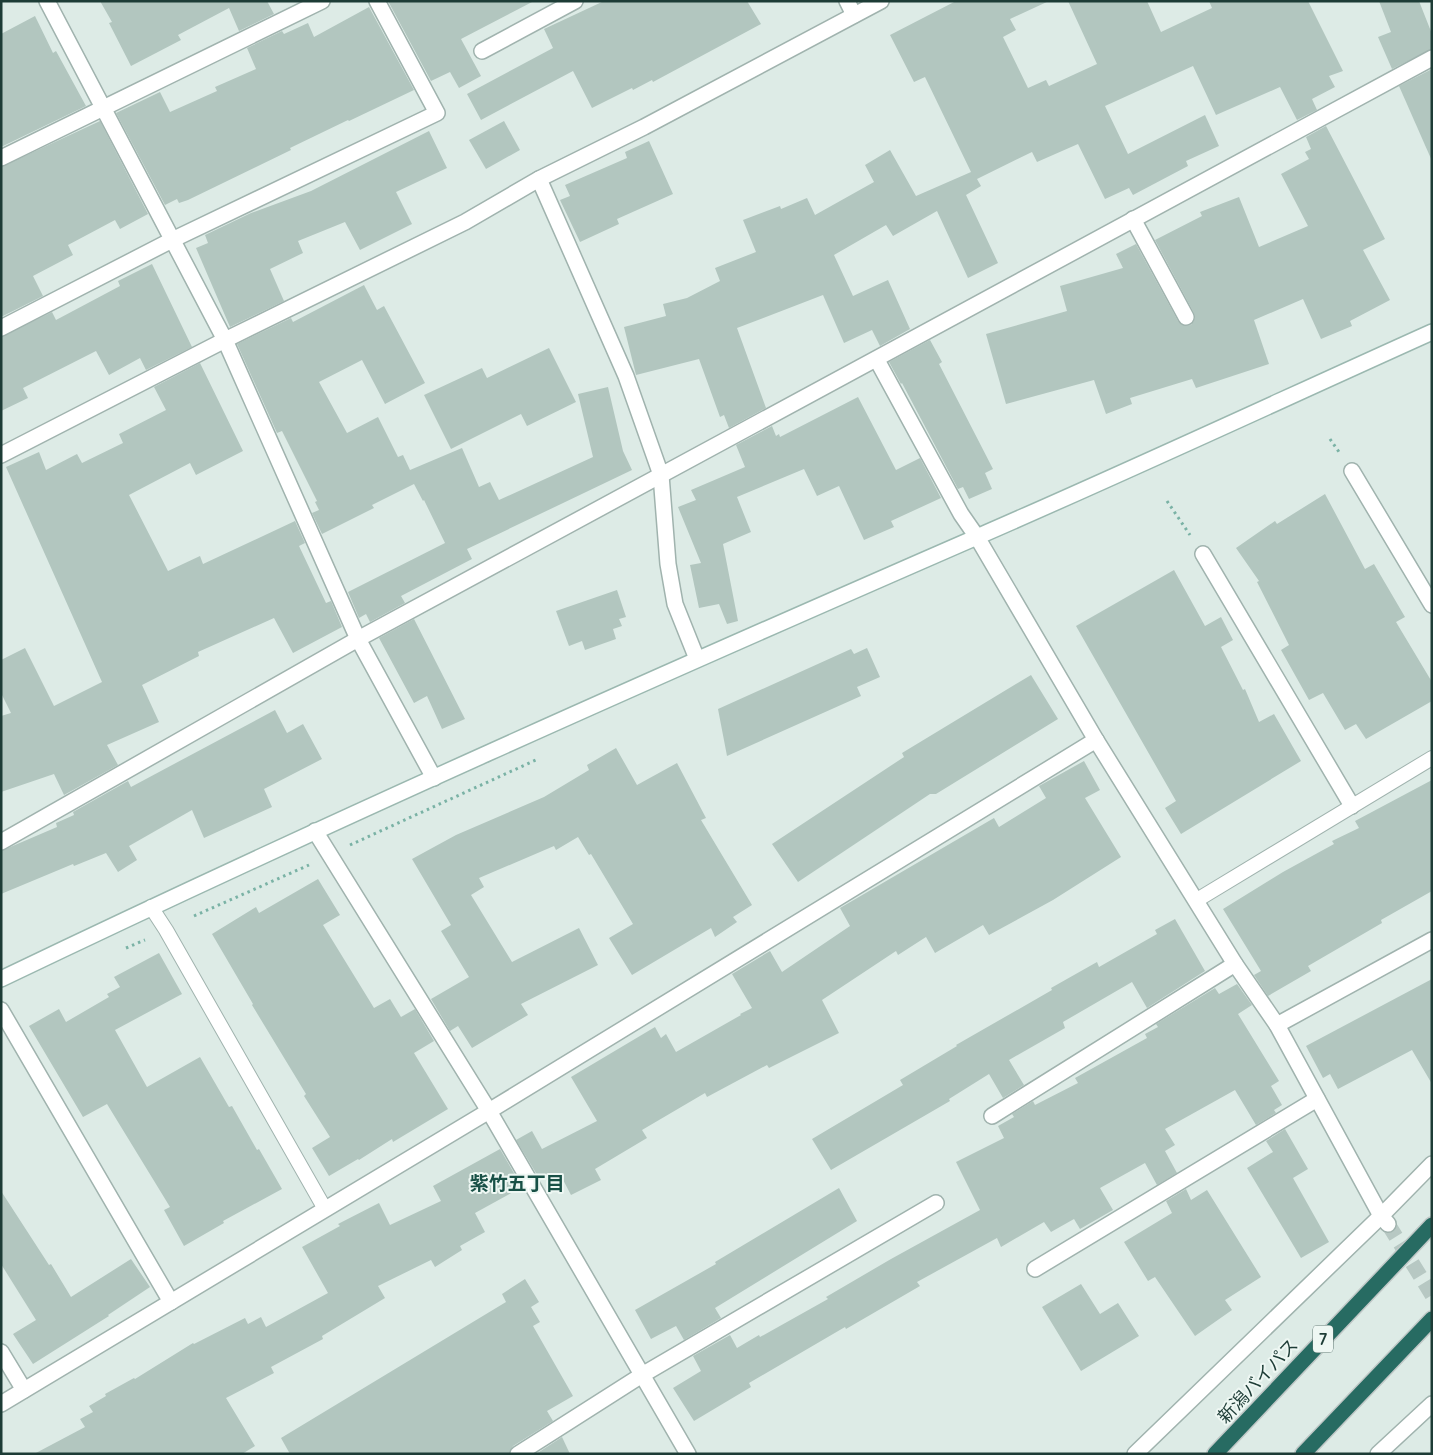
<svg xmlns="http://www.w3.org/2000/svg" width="1433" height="1455" font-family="Quicksand,'Noto Sans JP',sans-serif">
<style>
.building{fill:#b2c6bf}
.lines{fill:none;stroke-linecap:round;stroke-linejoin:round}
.street-tunnel{stroke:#b7c8c3;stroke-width:15;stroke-dasharray:15 8;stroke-linecap:butt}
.lane-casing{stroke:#a0b3ae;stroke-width:16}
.street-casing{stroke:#a0b3ae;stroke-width:18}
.secondary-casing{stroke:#9bb8b0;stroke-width:18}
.highway-casing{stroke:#c0c8c7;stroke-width:18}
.path{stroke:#7ab2a5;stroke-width:3;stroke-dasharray:2.5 4;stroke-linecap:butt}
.lane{stroke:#fff;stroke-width:14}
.street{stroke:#fff;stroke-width:15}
.secondary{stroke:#fff;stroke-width:15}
.highway{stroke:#276b62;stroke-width:15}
.labels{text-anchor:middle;stroke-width:4;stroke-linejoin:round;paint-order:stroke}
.shield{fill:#eef7f3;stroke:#5c746f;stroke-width:1}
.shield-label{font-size:16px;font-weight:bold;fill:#1d3c36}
.street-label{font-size:18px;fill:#1d3c36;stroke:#eef7f3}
.neighbourhood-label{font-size:19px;font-weight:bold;fill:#185046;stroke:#eef7f3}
</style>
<rect width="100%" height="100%" fill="#ddebe6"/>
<g class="building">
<polygon points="100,1 267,1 274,14 239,31 229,8 178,35 181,40 131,66 109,23 112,22"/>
<polygon points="388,1 534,1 461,39 481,76 459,88 450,72 431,81"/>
<polygon points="604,1 747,1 761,24 653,82 652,80 633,90 632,88 592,108 573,71 481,120 467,94 553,48 544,29"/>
<polygon points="956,1 1049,1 1010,19 1016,30 1003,37 1028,88 1046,80 1049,86 1097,64 1068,1 1147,1 1161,32 1212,8 1209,1 1308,1 1343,71 1329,76 1335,87 1312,99 1317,110 1297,120 1280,87 1216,115 1193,66 1105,106 1128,154 1205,115 1219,146 1186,161 1188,166 1133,195 1129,188 1105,199 1078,144 1037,162 1032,152 977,179 981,186 966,195 998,263 968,278 937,211 893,236 886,225 834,255 853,296 888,280 910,329 880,346 872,330 844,343 823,295 737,328 766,408 729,428 724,415 720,417 699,359 636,375 624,327 666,316 663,304 687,298 720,281 715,268 756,252 743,220 780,206 781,209 807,198 815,215 874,182 865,165 890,150 916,196 971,172 925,77 914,82 890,35"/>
<polygon points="1379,1 1419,1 1432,34 1432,49 1392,69 1378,37 1391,32"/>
<polygon points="369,7 414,90 349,121 348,120 290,148 291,150 188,200 179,203 177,199 165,205 116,113 160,92 170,112 217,91 215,87 256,69 247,48 282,31 284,34 308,23 314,37"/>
<polygon points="35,16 53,53 56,51 86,106 1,147 1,34"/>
<polygon points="1432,69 1432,161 1399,86"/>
<polygon points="100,121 148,214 120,229 115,220 68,245 73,255 33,276 43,296 1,317 1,167"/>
<polygon points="504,121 520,150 486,169 469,140"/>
<polygon points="1326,126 1385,239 1363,250 1390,300 1350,321 1352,326 1321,339 1303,299 1254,320 1269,364 1196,388 1192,379 1130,398 1132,404 1106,414 1094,380 1006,404 986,334 1067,311 1060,286 1123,268 1116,254 1136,244 1178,321 1185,326 1191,325 1195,318 1194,313 1155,240 1202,216 1200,212 1239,197 1259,247 1308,226 1281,174 1309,159 1305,152 1311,149 1306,137"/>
<polygon points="429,131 447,168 396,192 412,224 360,250 345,222 298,241 303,253 270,269 284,301 230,327 196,248 208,243 205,235 251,213 311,191"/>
<polygon points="649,141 673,194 617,219 619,224 580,242 560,200 570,196 565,185 627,158 625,152"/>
<polygon points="152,264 192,347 146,370 140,358 109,375 96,351 23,388 28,398 1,411 1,337 52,312 56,320 120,286 118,281"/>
<polygon points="364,285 377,310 384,306 425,383 385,404 362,360 319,382 347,433 378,417 398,457 403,455 410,470 462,448 479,487 490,482 499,500 593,457 578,394 608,387 623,451 632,470 467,549 472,559 401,596 405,603 370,622 366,614 359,618 348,592 445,543 424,500 423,501 414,484 372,505 374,508 322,534 312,513 319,510 315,502 317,501 282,431 277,433 237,344 291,318 293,322"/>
<polygon points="930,340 942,362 939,364 993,469 985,473 992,489 969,499 963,487 958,489 902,383 901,384 889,362"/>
<polygon points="549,348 576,402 527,426 521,414 451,449 424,395 482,368 487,378"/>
<polygon points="200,363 243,451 196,475 190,463 129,495 168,571 200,556 203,564 295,521 305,543 299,546 326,603 331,601 342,627 293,653 274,618 198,652 199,656 142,685 159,722 107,745 118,765 64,795 54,774 1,792 1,716 11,713 1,693 1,660 25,648 54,706 102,682 6,467 39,452 46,470 77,454 82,463 123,443 119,434 166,410 154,387"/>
<polygon points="858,397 896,470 920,458 941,498 891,521 894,527 864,540 839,486 817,496 804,469 737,497 751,532 723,544 738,621 727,624 719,604 699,608 690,565 701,563 678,507 696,500 691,490 745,467 736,445 772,426 776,436 779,434 780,437"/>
<polygon points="1325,494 1365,569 1374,564 1405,617 1396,622 1432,682 1432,701 1366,739 1356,724 1345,730 1323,693 1309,700 1281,650 1289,645 1257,582 1259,581 1236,548 1275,521 1277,524"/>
<polygon points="1174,570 1205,626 1221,617 1233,640 1221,647 1243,690 1245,689 1259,722 1274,714 1301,761 1181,834 1165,808 1176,801 1076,626"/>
<polygon points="617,590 626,617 619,619 622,626 613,629 616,639 585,650 582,641 569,646 556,611"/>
<polygon points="414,619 465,719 442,729 427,696 414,703 379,638"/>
<polygon points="867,648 880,677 857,687 861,696 727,756 718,709 851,649 854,654"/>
<polygon points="1031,675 1058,719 936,794 930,794 798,882 772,844 904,757 902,753"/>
<polygon points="275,710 287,733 303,724 322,759 264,789 272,807 204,838 192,810 129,846 137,860 118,872 106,853 74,866 73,864 1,894 1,851 57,827 56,823 74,815 73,812 128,781 131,787"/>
<polygon points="616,748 637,785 677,763 706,818 701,820 752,905 733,917 737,922 715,937 711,928 632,975 609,938 633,924 591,854 589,855 578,837 556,850 554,846 479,878 484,887 471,895 512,962 579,928 598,965 521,1004 528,1015 472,1048 458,1026 450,1031 431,999 469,977 441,931 451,925 412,859 456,835 544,797 589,770 587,765"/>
<polygon points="1084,761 1100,790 1085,798 1121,857 1053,900 989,935 983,925 935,953 926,937 898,955 896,951 822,1000 839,1033 769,1068 767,1065 707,1097 705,1093 642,1130 647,1138 595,1169 601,1180 571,1195 561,1176 548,1183 544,1175 539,1178 516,1140 532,1131 542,1149 597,1121 571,1077 655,1027 661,1038 666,1034 676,1052 741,1015 740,1014 752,1008 732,974 770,951 782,972 850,926 840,908 994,818 999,827 1046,798 1039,786"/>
<polygon points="1432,780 1432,891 1381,920 1382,923 1308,966 1311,971 1268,996 1254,975 1261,971 1223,909 1283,872 1334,844 1332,841 1359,828 1355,821"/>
<polygon points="318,879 340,915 323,925 374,1008 390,999 401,1017 415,1009 434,1041 414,1053 448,1109 393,1142 392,1139 359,1160 358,1159 329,1176 312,1148 330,1137 304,1096 306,1094 252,1005 253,1004 212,934 256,907 259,913"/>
<polygon points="1175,919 1205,971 1147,1008 1132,982 1063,1022 1065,1028 1009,1060 1024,1085 1003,1098 989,1074 949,1099 950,1101 831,1170 812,1139 903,1085 900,1080 957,1046 956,1045 1052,990 1051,988 1097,962 1099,967 1157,934 1155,930"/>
<polygon points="159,953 182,994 115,1030 147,1087 200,1057 229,1107 232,1106 257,1150 259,1149 282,1189 223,1221 224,1223 184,1246 164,1210 170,1207 107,1104 83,1117 29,1026 59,1009 66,1022 109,997 107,994 120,987 114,977"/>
<polygon points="1432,979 1432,1084 1412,1050 1338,1089 1330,1074 1323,1078 1306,1046"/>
<polygon points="1237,984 1252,1005 1238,1014 1279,1081 1271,1086 1282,1105 1274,1110 1276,1113 1256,1125 1235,1090 1165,1129 1175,1145 1165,1151 1177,1173 1157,1185 1145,1163 1100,1188 1113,1210 1080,1229 1074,1219 1051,1232 1044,1222 1001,1247 997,1238 917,1282 920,1286 846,1329 845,1327 749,1383 751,1387 694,1421 673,1388 701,1371 693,1356 730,1335 737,1348 759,1335 760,1337 828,1299 826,1297 891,1259 980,1210 956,1162 1004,1138 998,1126 1014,1117 1012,1114 1033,1101 1035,1105 1078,1083 1075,1078 1147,1038 1145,1034 1158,1027 1156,1024 1215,988 1219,994"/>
<polygon points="1285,1129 1308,1169 1293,1178 1329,1242 1301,1258 1247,1168 1273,1152 1266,1141"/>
<polygon points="500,1149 522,1187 475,1213 485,1232 460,1246 462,1250 435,1267 431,1260 378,1286 385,1298 322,1336 323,1339 271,1367 274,1373 226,1398 255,1446 242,1454 34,1454 85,1427 80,1419 93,1412 89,1406 106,1396 105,1394 134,1378 135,1379 193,1343 194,1344 245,1318 248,1324 261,1317 266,1327 328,1293 302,1247 340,1226 338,1224 379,1203 390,1225 441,1201 433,1186"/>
<polygon points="839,1188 857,1221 715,1308 721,1318 684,1340 676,1326 651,1339 635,1310 716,1264 715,1262"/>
<polygon points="1186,1189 1191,1200 1207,1190 1261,1277 1225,1300 1232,1310 1195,1336 1155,1277 1148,1281 1124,1242 1172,1213 1166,1201"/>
<polygon points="1,1191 49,1265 51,1264 71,1297 131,1259 150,1287 108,1315 109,1316 101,1321 33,1364 13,1334 36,1320 1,1264"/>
<polygon points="525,1279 539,1302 531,1307 540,1322 533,1326 573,1396 547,1411 553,1421 513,1446 509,1454 290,1454 281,1438 506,1302 502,1294"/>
<polygon points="1081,1284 1100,1314 1118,1303 1139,1336 1081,1371 1042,1307"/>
<polygon points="562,1437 570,1454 536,1454"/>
</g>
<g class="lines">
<polyline class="street-tunnel" points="1388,1224 1432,1295"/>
<defs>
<g id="lane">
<polyline points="1197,900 1432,758"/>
<polyline points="151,907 166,930 325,1209"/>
</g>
<g id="street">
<polyline points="47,1 225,340 358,639 434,778"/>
<polyline points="847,1 854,15"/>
<polyline points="482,51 575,1"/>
<polyline points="1,158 322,1"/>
<polyline points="539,179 626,376 661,475 668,564 675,604 697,659"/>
<polyline points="1133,219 1186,317"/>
<polyline points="1,328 172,240 437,113 377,1"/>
<polyline points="877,360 961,514 977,537 1096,740 1235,964 1277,1025 1381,1216 1388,1224"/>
<polyline points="1,455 225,340 465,222 539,179 644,127 881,1"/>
<polyline points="1352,471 1432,605"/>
<polyline points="1203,554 1352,806"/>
<polyline points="315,831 489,1111 688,1454"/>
<polyline points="1,842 358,639 1432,58"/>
<polyline points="1,1010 171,1302"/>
<polyline points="1277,1025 1432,940"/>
<polyline points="992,1116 1235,964"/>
<polyline points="1035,1269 1317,1099"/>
<polyline points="1,1352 24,1390"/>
<polyline points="1,1404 489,1111 1096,740"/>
<polyline points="518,1454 642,1375 936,1203"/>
<polyline points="1135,1454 1381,1216 1432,1164"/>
<polyline points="1378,1454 1432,1404"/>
</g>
<path id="secondary" d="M1 979C324 824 651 679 979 536 1131 470 1281 400 1432 332"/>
<g id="highway">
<polyline points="1215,1454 1432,1225"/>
<polyline points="1303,1454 1432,1319"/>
</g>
</defs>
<use href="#lane" class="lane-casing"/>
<use href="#street" class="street-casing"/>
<use href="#secondary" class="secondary-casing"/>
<use href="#highway" class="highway-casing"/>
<g class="path">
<polyline points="1330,439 1339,452"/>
<polyline points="1167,501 1190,535"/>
<polyline points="350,845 538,759"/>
<polyline points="194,916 309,865"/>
<polyline points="126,948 145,940"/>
</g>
<use href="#lane" class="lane"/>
<use href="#street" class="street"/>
<use href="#secondary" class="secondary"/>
<use href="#highway" class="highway"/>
</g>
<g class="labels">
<rect class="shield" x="1313" y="1325.5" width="20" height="27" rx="4"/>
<g class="shield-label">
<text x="1323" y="1345">7</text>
</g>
<g class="street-label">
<text transform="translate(1258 1381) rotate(-47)" y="6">新潟バイパス</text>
</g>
<g class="neighbourhood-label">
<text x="517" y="1190">紫竹五丁目</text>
</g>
</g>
<rect width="1433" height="1455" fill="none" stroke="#1d3c36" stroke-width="5"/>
</svg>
